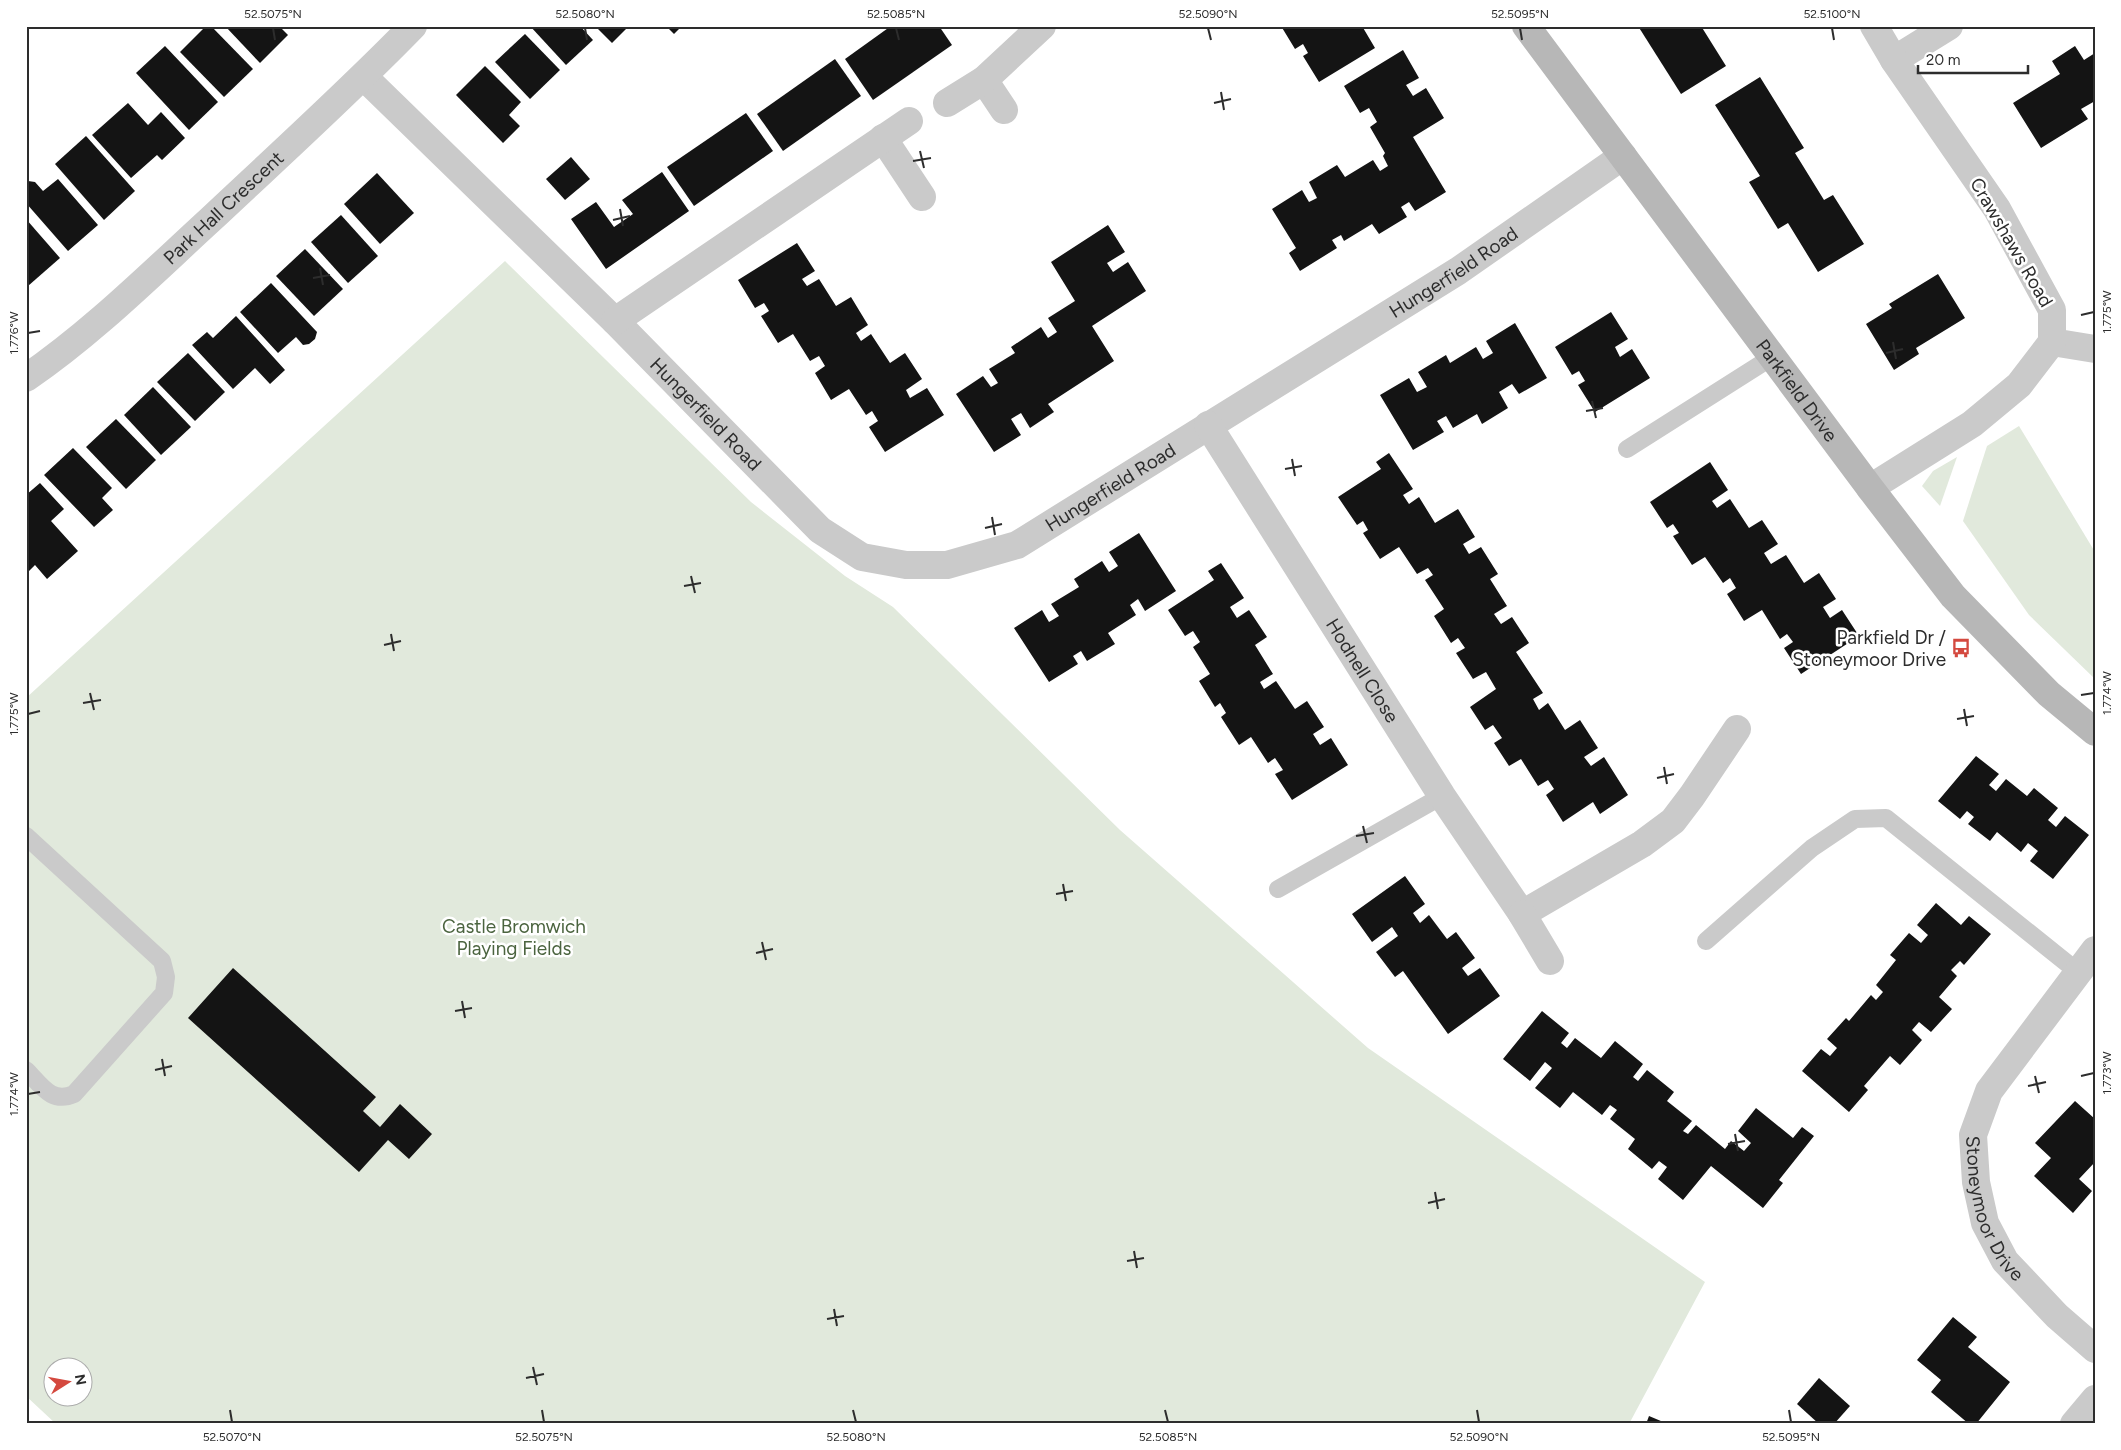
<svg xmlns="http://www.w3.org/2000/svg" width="2121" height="1450" font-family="Figtree,sans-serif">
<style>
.green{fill:#e1e9dc;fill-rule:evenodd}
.building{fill:#141414}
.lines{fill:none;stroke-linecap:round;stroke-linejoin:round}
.lane{stroke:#cacaca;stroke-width:18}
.street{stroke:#cacaca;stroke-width:28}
.secondary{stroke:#b7b7b7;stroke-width:28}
.ticks{fill:none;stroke:#2d2d2d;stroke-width:2}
.labels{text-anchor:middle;stroke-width:5;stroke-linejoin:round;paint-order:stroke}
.street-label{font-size:19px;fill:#2d2d2d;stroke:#fff}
.poi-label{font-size:19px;fill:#2d2d2d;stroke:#fff;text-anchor:end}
.park-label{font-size:19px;fill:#4b643f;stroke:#fff}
.neatline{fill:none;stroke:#2d2d2d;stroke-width:2}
.ticks-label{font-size:12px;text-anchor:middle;fill:#2d2d2d}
</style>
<rect width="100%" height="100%" fill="#fff"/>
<g class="green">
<path d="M505 261 751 502 845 576 893 607 1120 830 1368 1048 1705 1282 1629 1424H56L26 1396V698ZM52 1368H82V1398H52Z"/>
<polygon points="2019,426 2095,552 2095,679 2029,615 1963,521 1987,446"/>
<polygon points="1957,457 1940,506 1922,486 1933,471"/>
</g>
<g class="building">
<polygon points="206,26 211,26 253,69 224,97 180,52"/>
<polygon points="225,26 279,26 288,35 260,63"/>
<polygon points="530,26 580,26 593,40 566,65"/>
<polygon points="595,26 629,26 612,43"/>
<polygon points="666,26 682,26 674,34"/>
<polygon points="891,26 939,26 952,45 873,100 845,59"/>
<polygon points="1281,26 1345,26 1346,28 1349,26 1362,26 1375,48 1319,82 1303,56 1308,53 1303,44 1295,49"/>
<polygon points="1638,26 1701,26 1726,66 1681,94"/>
<polygon points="525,34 560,70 530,99 495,62"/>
<polygon points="165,46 218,102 189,130 136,73"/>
<polygon points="2075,46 2084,60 2095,53 2095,101 2081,109 2088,119 2041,148 2013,103 2060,74 2052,61"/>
<polygon points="1403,50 1419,78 1406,85 1413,96 1426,88 1444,118 1413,137 1446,192 1415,211 1409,202 1401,207 1407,217 1379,234 1372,224 1344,241 1341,235 1332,240 1337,248 1300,271 1289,253 1296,248 1272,209 1302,190 1309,202 1317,198 1309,182 1337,165 1345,177 1373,160 1380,171 1388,166 1383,156 1385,153 1370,127 1377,122 1369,108 1360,113 1344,86"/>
<polygon points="835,59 861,96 783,151 757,114"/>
<polygon points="485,66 521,102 509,115 520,126 503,143 456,95"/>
<polygon points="1760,77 1804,148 1795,153 1824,200 1833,195 1864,244 1818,272 1788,223 1778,229 1749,182 1760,176 1715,105"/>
<polygon points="128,103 148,125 161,112 185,138 162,160 157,155 131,178 92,135"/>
<polygon points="746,113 773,151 694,206 667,167"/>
<polygon points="86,136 135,191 104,220 55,164"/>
<polygon points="571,157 590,179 565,200 546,179"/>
<polygon points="662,172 689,211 606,269 571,219 596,202 614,227 633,214 622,200"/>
<polygon points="377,173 414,213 380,244 344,204"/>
<polygon points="58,179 98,225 68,251 26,203 28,181 35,182 43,191"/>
<polygon points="341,215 378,256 348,283 311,242"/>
<polygon points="26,219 60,258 28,286 26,285"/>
<polygon points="1108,225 1125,252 1107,263 1113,272 1128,262 1146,291 1092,326 1114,361 1048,404 1054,412 1030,428 1021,413 1011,419 1021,435 994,452 956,394 983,376 991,387 998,383 989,369 1015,353 1011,347 1041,327 1048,338 1057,332 1048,318 1075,301 1051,262"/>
<polygon points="797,243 815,271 802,279 807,286 819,279 836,306 851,297 868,325 856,333 861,341 871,334 890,363 905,353 922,379 906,390 910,398 927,388 944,415 885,452 869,427 878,421 872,411 866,415 849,389 831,400 815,373 825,366 819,356 810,361 793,334 778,343 761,316 769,311 764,303 755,308 738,280"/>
<polygon points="305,249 343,289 314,316 276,276"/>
<polygon points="1938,274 1965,318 1916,348 1919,354 1894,370 1866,324 1892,308 1889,304"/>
<polygon points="271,283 317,332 315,339 309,344 303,345 296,337 278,353 240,312"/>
<polygon points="1611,312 1628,339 1615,347 1620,357 1632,349 1650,378 1595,412 1578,385 1585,381 1579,371 1572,375 1555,347"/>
<polygon points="236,316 285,370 270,384 255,368 233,389 192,345 207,332 213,338"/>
<polygon points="1515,323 1547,378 1519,394 1512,384 1499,392 1508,408 1482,424 1477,414 1453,428 1446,416 1437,421 1444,432 1413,450 1380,395 1409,378 1417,392 1427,387 1418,372 1446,355 1450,363 1476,347 1483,359 1493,353 1486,341"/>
<polygon points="188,353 225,392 195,421 157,382"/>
<polygon points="153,387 191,427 161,455 124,415"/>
<polygon points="116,419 156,460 126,489 86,447"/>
<polygon points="73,448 112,488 102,498 113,510 94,527 44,475"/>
<polygon points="1389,453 1413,489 1403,495 1409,504 1419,497 1435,523 1458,509 1475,537 1463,544 1469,554 1481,547 1498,574 1490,579 1507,606 1494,614 1501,624 1512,617 1529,643 1516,652 1543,693 1533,699 1539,710 1548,703 1565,730 1580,720 1598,748 1584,757 1591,766 1604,757 1628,795 1600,814 1593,802 1563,822 1546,795 1554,789 1548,780 1538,786 1521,759 1509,766 1494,743 1502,738 1493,725 1485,730 1470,707 1496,689 1486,672 1473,679 1456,653 1465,648 1458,638 1451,643 1434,616 1444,609 1425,580 1433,575 1428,568 1417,574 1399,547 1380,559 1363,533 1368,530 1363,521 1357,525 1338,497 1381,469 1376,462"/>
<polygon points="1710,462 1728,490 1712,501 1717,508 1730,499 1749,528 1762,520 1778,544 1764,553 1771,564 1786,555 1804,583 1819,573 1836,599 1823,607 1830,618 1842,610 1859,636 1801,674 1784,648 1793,642 1787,634 1780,639 1762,610 1744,621 1727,594 1736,588 1730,578 1723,583 1705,557 1692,565 1673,536 1679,533 1673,524 1667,528 1650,502"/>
<polygon points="40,483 64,509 51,521 78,551 47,579 35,565 28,572 26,571 26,504 28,503 26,495"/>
<polygon points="1139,533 1176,591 1145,611 1138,599 1130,605 1136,615 1108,633 1115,644 1087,661 1081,651 1073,656 1078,664 1049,682 1014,628 1042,610 1049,622 1059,616 1051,604 1079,587 1074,579 1102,561 1109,572 1118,566 1109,552"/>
<polygon points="1221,563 1244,598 1230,607 1237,618 1249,610 1267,637 1255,645 1273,674 1260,682 1264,689 1276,681 1295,709 1307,701 1324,727 1313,734 1320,745 1331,738 1348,765 1292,800 1275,774 1283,770 1275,758 1268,763 1251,737 1239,745 1221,717 1226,713 1220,703 1215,707 1199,681 1210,674 1193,647 1200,642 1193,631 1185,636 1168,610 1214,580 1208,571"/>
<polygon points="1976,756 1999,774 1989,785 1996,791 2006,779 2027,796 2034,788 2058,808 2048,820 2056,827 2065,816 2089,835 2053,879 2030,861 2038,851 2028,843 2021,852 1997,832 1990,841 1968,824 1974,817 1967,811 1960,819 1938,801"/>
<polygon points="1405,876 1425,904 1413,913 1420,923 1429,915 1447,939 1456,932 1475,958 1462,968 1468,976 1480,968 1500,996 1448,1034 1403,971 1395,977 1376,952 1398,936 1392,927 1372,942 1352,914"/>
<polygon points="1936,903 1961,925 1969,916 1991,934 1964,965 1960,961 1951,970 1957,976 1939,997 1952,1009 1931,1032 1919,1022 1912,1030 1922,1040 1900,1065 1890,1056 1864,1086 1868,1090 1849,1112 1802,1071 1821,1049 1830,1056 1837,1048 1827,1039 1846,1018 1849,1021 1871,995 1876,1000 1883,992 1876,985 1896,960 1890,955 1909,933 1921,943 1928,935 1917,925"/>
<polygon points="233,968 376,1097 363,1111 380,1127 400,1104 432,1134 409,1159 388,1140 359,1172 188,1018"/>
<polygon points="1542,1011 1569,1033 1561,1043 1567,1048 1575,1038 1601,1058 1615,1041 1643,1064 1633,1077 1638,1081 1647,1070 1674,1092 1667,1101 1692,1121 1683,1131 1688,1134 1696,1125 1725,1149 1731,1141 1744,1151 1751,1143 1738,1131 1756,1108 1793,1138 1802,1127 1814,1136 1779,1180 1783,1183 1763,1208 1711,1166 1683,1200 1658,1179 1667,1167 1659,1161 1652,1169 1628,1149 1635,1139 1610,1119 1617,1110 1610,1105 1602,1115 1573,1092 1560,1108 1535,1088 1552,1068 1545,1062 1530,1081 1503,1059"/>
<polygon points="2075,1101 2095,1119 2095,1162 2079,1179 2092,1191 2073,1213 2034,1176 2051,1158 2035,1143"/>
<polygon points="1953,1317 1977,1337 1968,1347 2010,1382 1976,1424 1969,1424 1931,1392 1941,1380 1917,1360"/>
<polygon points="1819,1378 1850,1406 1834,1424 1819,1424 1797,1404"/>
<polygon points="1649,1416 1668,1424 1646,1424"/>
</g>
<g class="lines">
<g class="lane">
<polyline points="1627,449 1772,357"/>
<path d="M26 836 162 961 166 977 164 993 74 1094C51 1104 41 1085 26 1070"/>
<polyline points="1278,889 1442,796"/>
<polyline points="1706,941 1812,848 1855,819 1886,818 2078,972"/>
</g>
<g class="street">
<polyline points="1894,60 1949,26"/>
<path id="s1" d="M364 77 615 321 820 530 862 557 906 565H947L1017 545 1458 271 1623 156"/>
<polyline points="984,80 1004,110"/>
<polyline points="947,103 984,80 1042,26"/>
<polyline points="883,138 922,197"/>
<polyline points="615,321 909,121"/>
<polyline points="2052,342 2095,349"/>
<path id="s2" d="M26 378C93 332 151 274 210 220 278 156 348 93 413 26"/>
<path id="s3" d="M1208 425 1442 796 1522 914 1642 844 1673 821 1692 796 1737 729"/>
<polyline points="1870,488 1972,424 2019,385 2052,342 2052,310 1997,209 1894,60 1874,26"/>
<polyline points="1522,914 1550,961"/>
<path id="s4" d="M2095 950 1989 1091 1973 1135 1976 1182 1985 1223 2005 1261 2057 1316 2095 1349"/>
<polyline points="2074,1424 2095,1399"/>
</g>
<path class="secondary" id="s5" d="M1526 26 1870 488 1953 596 2049 694 2095 732"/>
</g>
<path class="ticks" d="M273 28 275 40M585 28 587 40M896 28 899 40M1208 28 1211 40M1520 28 1522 40M1832 28 1834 40M1221 92 1224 110M1214 103 1231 99M920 151 924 168M913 161 931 158M620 209 623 226M613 220 630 216M320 268 323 285M313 278 330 275M2081 315 2094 312M28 333 40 331M1893 342 1896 359M1886 353 1903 349M1592 401 1596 418M1586 411 1603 408M1292 459 1295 476M1285 469 1302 466M992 517 995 535M985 528 1002 524M691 576 695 593M684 586 701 583M391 634 394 651M384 645 401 641M90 693 94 710M2081 695 2094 693M83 703 101 700M1964 709 1967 726M28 714 40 711M1957 719 1974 716M1664 767 1667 784M1657 778 1674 774M1363 826 1367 843M1356 836 1374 833M1063 884 1066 901M1056 894 1073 891M762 942 766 960M756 953 773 949M462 1001 465 1018M455 1011 472 1008M162 1059 165 1076M155 1070 172 1066M2035 1076 2039 1093M2081 1076 2094 1073M2028 1086 2046 1082M28 1094 40 1092M1735 1134 1738 1151M1728 1144 1745 1141M1435 1192 1438 1209M1428 1203 1445 1199M1134 1251 1137 1268M1127 1261 1144 1258M834 1309 837 1326M827 1319 844 1316M533 1367 537 1385M526 1378 544 1374M230 1410 232 1422M542 1410 544 1422M853 1410 856 1422M1165 1410 1168 1422M1477 1410 1479 1422M1789 1410 1791 1422"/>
<defs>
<symbol id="bus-bare" viewBox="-9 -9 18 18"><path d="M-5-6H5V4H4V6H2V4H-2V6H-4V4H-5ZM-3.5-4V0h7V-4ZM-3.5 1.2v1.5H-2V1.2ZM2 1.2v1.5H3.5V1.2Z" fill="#d4493f" stroke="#fff" stroke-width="2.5" paint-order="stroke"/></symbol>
</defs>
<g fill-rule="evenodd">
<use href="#bus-bare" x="1947" y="634" width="28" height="28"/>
</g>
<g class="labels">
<g class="street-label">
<text dy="7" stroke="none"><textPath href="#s2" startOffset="261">Park Hall Crescent</textPath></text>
<text transform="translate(2012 242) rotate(60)" y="7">Crawshaws Road</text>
<text dy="7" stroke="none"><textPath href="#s1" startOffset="1366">Hungerfield Road</textPath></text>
<text dy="7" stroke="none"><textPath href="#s5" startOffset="454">Parkfield Drive</textPath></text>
<text dy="7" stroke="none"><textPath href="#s1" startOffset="480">Hungerfield Road</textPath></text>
<text dy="7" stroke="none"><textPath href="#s1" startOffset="961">Hungerfield Road</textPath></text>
<text dy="7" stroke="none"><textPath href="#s3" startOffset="290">Hodnell Close</textPath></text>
<text dy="7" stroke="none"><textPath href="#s4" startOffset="301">Stoneymoor Drive</textPath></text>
</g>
<g class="poi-label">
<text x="1946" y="644">Parkfield Dr /<tspan x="1946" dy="22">Stoneymoor Drive</tspan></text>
</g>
<g class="park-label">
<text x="514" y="933">Castle Bromwich<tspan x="514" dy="22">Playing Fields</tspan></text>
</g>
</g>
<rect width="2121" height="1450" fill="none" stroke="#ffffff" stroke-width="55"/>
<g transform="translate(68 1382) rotate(79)"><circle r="24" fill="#ffffff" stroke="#ababab"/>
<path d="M0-4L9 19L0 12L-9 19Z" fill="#d4493f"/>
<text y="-8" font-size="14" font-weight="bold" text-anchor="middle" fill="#2d2d2d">N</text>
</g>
<path d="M1918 65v8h110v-8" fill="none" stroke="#2d2d2d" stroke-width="2.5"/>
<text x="1926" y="65" font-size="15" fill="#2d2d2d" stroke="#ffffff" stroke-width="4" paint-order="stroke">20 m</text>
<rect x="28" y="28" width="2066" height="1394" class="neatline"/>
<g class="ticks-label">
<text x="273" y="18">52.5075°N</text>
<text x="585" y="18">52.5080°N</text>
<text x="896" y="18">52.5085°N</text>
<text x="1208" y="18">52.5090°N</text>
<text x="1520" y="18">52.5095°N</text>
<text x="1832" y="18">52.5100°N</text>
<text transform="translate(2107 312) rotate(-90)" y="4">1.775°W</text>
<text transform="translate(14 333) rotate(-90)" y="4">1.776°W</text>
<text transform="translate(2107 693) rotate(-90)" y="4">1.774°W</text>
<text transform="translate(14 714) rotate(-90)" y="4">1.775°W</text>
<text transform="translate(2107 1073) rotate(-90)" y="4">1.773°W</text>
<text transform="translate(14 1094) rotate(-90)" y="4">1.774°W</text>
<text x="232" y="1441">52.5070°N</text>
<text x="544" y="1441">52.5075°N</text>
<text x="856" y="1441">52.5080°N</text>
<text x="1168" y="1441">52.5085°N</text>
<text x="1479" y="1441">52.5090°N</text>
<text x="1791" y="1441">52.5095°N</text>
</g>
</svg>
